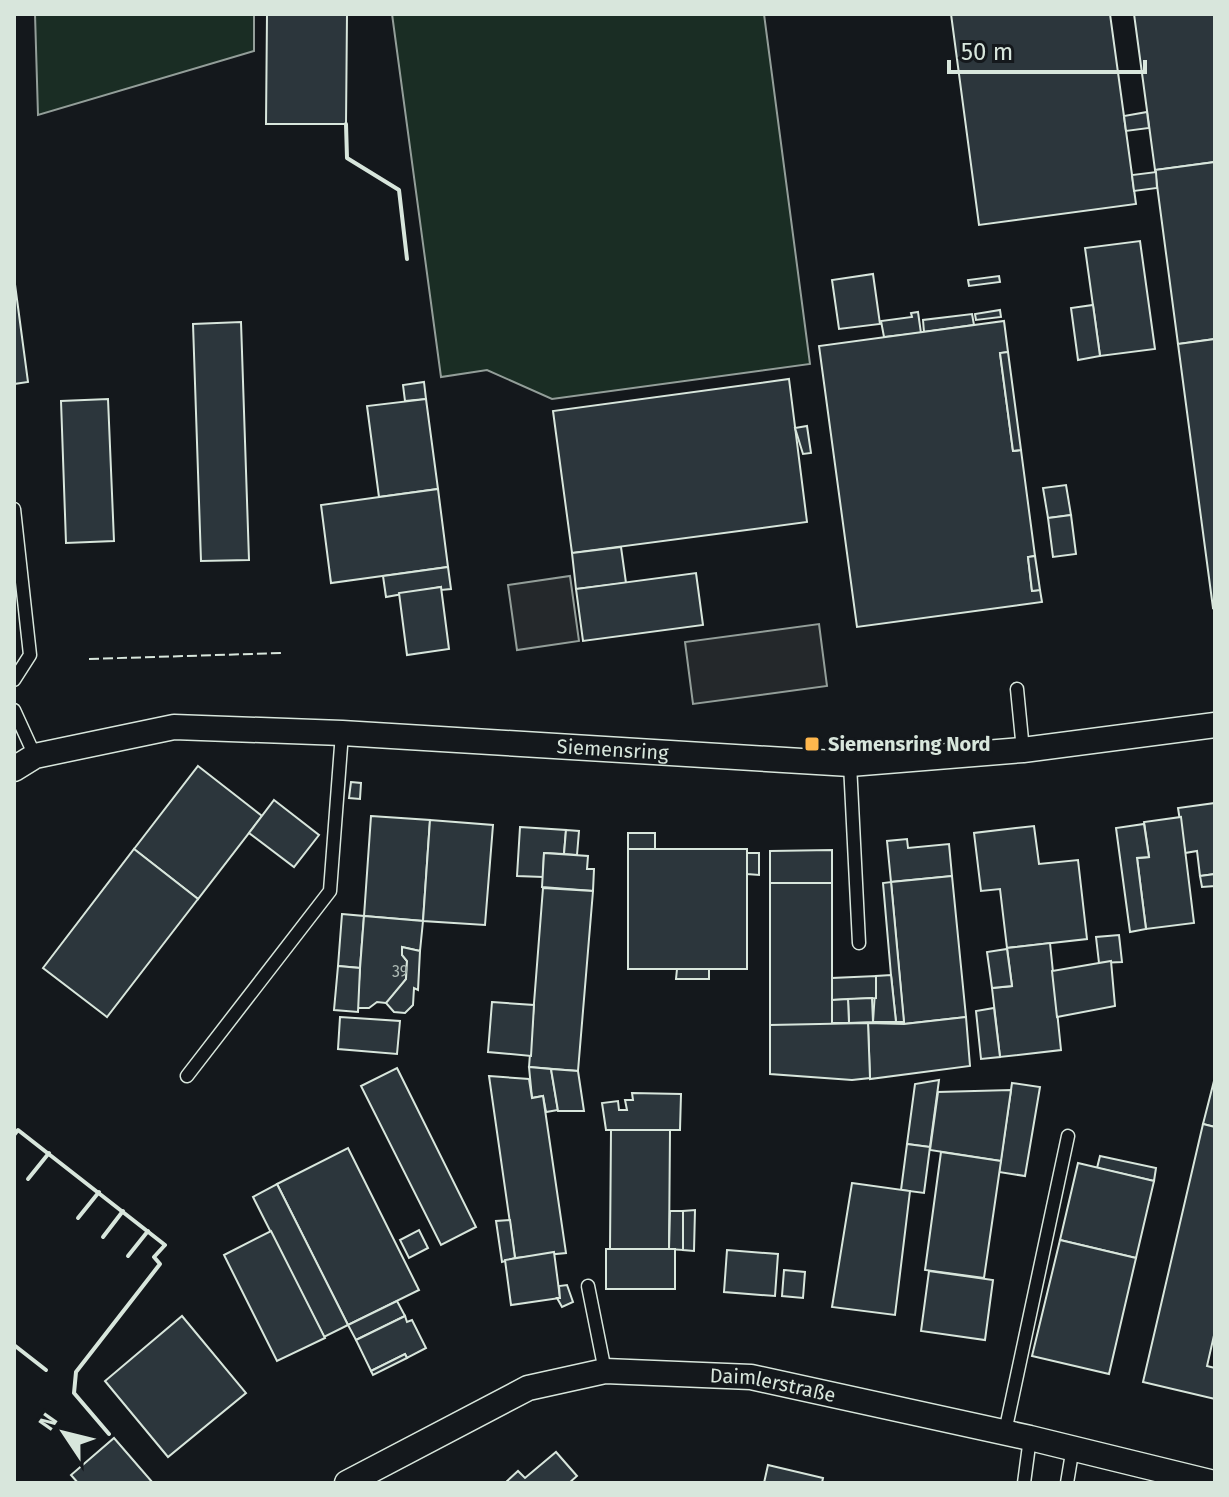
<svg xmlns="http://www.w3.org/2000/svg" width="1229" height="1497" font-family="'Fira Sans',sans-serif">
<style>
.green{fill:#1a2d24;stroke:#939e99;stroke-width:2}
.parking{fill:#24282b;stroke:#939e99;stroke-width:2}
.building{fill:#2c363c;stroke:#d8e6dc;stroke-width:2}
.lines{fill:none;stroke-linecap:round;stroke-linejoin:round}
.lane-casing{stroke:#d8e6dc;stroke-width:15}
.street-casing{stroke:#d8e6dc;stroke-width:27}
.lane{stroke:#14181c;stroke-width:12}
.street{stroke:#14181c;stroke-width:24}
.fence{stroke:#d8e6dc;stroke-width:2;stroke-dasharray:10 4;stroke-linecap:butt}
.wall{stroke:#d8e6dc;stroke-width:4}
.poi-dot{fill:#ffb74d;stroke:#14181c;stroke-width:3}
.labels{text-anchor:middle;stroke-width:6;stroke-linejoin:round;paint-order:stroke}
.number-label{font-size:16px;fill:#adbab4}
.poi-label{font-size:20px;font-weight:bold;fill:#d8e6dc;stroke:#14181c;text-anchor:start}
.street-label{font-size:20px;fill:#d8e6dc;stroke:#14181c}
</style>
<rect width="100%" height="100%" fill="#14181c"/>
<g class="green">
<polygon points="35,14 254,14 254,51 38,115"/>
<polygon points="392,14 764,14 810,364 552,399 487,370 441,377"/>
</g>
<g class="parking">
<polygon points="570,576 579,641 517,650 508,585"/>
<polygon points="819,624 827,686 693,704 685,642"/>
</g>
<g class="building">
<polygon points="267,14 347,14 346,124 266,124"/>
<polygon points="951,14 1110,14 1136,204 979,225"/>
<polygon points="1134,14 1215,14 1215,162 1155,170"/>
<polygon points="1147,112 1149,128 1126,131 1124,116"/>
<polygon points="1215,162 1215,339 1178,344 1155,170"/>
<polygon points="1156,172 1157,188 1134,191 1132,175"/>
<polygon points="1140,241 1155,349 1100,356 1085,248"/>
<polygon points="873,274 880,324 839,329 832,280"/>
<polygon points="999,276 1000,282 969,286 968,280"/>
<polygon points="14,277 28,382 14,384"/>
<polygon points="1093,305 1100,356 1078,360 1071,308"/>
<polygon points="1000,310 1001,317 976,320 975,314"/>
<polygon points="918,312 921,333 884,337 881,321 912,317 911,313"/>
<polygon points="972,314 974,325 924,332 923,320"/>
<polygon points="1004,321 1008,352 1000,353 1013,451 1021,450 1035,556 1028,557 1032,591 1040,590 1042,602 857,627 819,346"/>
<polygon points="241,322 249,560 201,561 193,324"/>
<polygon points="1215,339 1215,607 1213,608 1178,344"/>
<polygon points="1008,352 1021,450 1013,451 1000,353"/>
<polygon points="789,379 807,522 572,553 553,411"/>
<polygon points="424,382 426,399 405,401 403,385"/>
<polygon points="108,399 114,541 66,543 61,401"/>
<polygon points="426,399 438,489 379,497 367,406"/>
<polygon points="807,426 811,453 803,454 795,428"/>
<polygon points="1066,485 1071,515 1048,518 1043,488"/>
<polygon points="438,489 448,567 331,583 321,505"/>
<polygon points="1071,515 1076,554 1053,557 1048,518"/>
<polygon points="621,547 626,583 576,589 572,553"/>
<polygon points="1035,556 1040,590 1032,591 1028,557"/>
<polygon points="448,567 451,589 441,590 441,587 386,597 383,576"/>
<polygon points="696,573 703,625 583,641 576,589"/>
<polygon points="441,587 449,649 407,655 399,593"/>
<polygon points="198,766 262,816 198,899 134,849"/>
<polygon points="351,782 361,783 360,799 349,798"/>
<polygon points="274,800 319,835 294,867 249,833"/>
<polygon points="1215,803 1215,874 1200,876 1197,851 1185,853 1178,808"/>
<polygon points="371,816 430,820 423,921 364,916"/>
<polygon points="1181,817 1194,923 1146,929 1137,858 1149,857 1144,822"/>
<polygon points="430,820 493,825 485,925 423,921"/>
<polygon points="1144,824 1149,857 1137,858 1146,929 1130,932 1116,828"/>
<polygon points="1034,826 1039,864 1078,860 1087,939 1007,948 1000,889 981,891 974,833"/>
<polygon points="520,827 566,830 564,854 544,853 543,877 517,876"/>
<polygon points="566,830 579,831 577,855 564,854"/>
<rect x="628" y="833" width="27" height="16"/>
<polygon points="907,839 908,848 949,844 952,876 891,882 887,841"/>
<polygon points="134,849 198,899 107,1017 43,968"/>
<rect x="628" y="849" width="119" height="120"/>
<polygon points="832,850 832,883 770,883 770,851"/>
<polygon points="544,853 588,856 587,869 594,869 593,891 542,887"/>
<polygon points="747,853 759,853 759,875 747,874"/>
<polygon points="1215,874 1215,886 1202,887 1200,876"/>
<polygon points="952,876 966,1017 904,1024 891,882"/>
<polygon points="891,882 904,1022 896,1022 891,975 883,883"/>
<rect x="770" y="883" width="62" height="142"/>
<polygon points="543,888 593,891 578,1071 529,1067"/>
<polygon points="342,914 364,916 360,968 338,966"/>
<polygon points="364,916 423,921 420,951 402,947 402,955 407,961 406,979 399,991 386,1003 377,1002 369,1008 357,1008"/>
<polygon points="1119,935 1122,962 1099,963 1096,937"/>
<polygon points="1050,943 1061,1050 1000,1057 992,988 1012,986 1007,948"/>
<polygon points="402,947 420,951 418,990 414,988 413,1005 405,1013 394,1012 386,1003 406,979 407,961 402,955"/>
<polygon points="1007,949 1012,986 992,988 987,952"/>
<polygon points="1111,961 1115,1006 1057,1017 1052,971"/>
<polygon points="338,966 360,968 358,1012 334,1010"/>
<polygon points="677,969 709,969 709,979 676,979"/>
<polygon points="891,975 896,1022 873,1022 876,976"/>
<polygon points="876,976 876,998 832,1000 832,978"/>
<polygon points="872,998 873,1022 849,1023 848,999"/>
<polygon points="848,999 849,1023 832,1023 832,1000"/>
<polygon points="492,1002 534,1005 531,1056 488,1052"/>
<polygon points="994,1008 1000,1057 981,1059 976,1011"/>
<polygon points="340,1017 400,1021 397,1054 338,1049"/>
<polygon points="966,1017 970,1066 870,1079 868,1023 904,1024"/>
<polygon points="868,1023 870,1078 852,1080 770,1074 770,1025"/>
<polygon points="529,1067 551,1069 558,1110 546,1112 543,1096 532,1098"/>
<polygon points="397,1068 476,1227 441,1245 361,1086"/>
<polygon points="551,1069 578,1071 584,1111 558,1111"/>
<polygon points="489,1076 529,1079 532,1098 543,1096 566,1253 515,1258"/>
<polygon points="1215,1077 1215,1127 1203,1124"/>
<polygon points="939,1080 930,1147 907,1144 915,1084"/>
<polygon points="1012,1083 1040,1087 1025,1176 999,1172"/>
<polygon points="1011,1090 1001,1161 930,1150 938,1092"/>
<polygon points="632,1093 681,1094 680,1130 606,1130 602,1103 618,1101 619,1110 627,1110 625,1100 633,1100"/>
<polygon points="1203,1124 1215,1127 1215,1331 1207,1366 1215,1368 1215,1399 1143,1382"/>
<polygon points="611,1130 670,1130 669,1249 610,1249"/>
<polygon points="907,1144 930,1147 924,1193 901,1190"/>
<polygon points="348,1148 419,1290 348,1325 277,1184"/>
<polygon points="941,1152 1001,1161 984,1278 925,1270"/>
<polygon points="1100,1156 1156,1168 1154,1181 1097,1168"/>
<polygon points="1078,1163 1154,1181 1136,1258 1060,1240"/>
<polygon points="852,1183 910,1191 895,1315 832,1307"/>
<polygon points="277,1184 348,1325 324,1337 253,1197"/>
<polygon points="695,1210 694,1251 683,1250 683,1211"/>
<polygon points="670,1211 683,1211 683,1250 669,1249"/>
<polygon points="510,1220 515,1258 502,1262 496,1221"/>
<polygon points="419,1230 428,1248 409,1258 400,1240"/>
<polygon points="271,1231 325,1338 277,1361 224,1255"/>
<polygon points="1060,1240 1136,1258 1109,1374 1032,1356"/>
<rect x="606" y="1249" width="69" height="40"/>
<polygon points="727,1250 778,1254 775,1296 724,1292"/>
<polygon points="554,1252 560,1298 511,1305 505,1260"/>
<polygon points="784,1270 805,1272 803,1298 782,1296"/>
<polygon points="929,1271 993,1280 985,1340 921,1331"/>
<polygon points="567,1285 573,1302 562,1307 557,1298 560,1298 559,1286"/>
<polygon points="397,1301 405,1316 356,1340 348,1325"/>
<polygon points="182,1316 246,1393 168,1457 105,1381"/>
<polygon points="405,1316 407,1322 412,1320 426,1348 407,1358 405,1354 371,1371 356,1340"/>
<polygon points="405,1354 407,1358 373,1375 371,1371"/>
<polygon points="114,1438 153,1483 78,1483 71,1475"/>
<polygon points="556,1452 577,1476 569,1483 505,1483 518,1471 525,1478"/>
<polygon points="768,1465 823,1478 822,1483 764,1483"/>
</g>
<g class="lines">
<defs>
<g id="lane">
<polyline points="14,509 30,655 14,680"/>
<polyline points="1017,689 1023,750"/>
<polyline points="14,710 35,756"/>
<polyline points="850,764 859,943"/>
<polyline points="187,1076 330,891 342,733"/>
<polyline points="588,1286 605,1371"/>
<polyline points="1005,1432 1068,1136"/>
<polyline points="1024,1483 1030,1438"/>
<polyline points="1067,1483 1073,1447"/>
</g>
<g id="street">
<path id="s1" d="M14 769 35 756 174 727 342 733 850 764 1023 750 1215 725"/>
<path id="s2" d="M347 1483 528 1388 605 1371 751 1377 1030 1438 1214 1483"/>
</g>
</defs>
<use href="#lane" class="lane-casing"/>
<use href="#street" class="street-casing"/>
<use href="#lane" class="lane"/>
<use href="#street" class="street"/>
<polyline class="fence" points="89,659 281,653"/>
<g class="wall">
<polyline points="346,124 347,158 399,190 407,259"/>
<polyline points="14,1135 18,1130 165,1245 154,1257 160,1264 76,1372 74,1393 109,1434"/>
<polyline points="28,1179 49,1153"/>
<polyline points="78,1218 99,1192"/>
<polyline points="103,1237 123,1211"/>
<polyline points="128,1256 148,1231"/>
<polyline points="14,1345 46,1370"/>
</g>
</g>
<rect class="poi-dot" x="804" y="736" width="16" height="16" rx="4"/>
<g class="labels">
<g class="number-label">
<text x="400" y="977">39</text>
</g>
<g class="poi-label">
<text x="828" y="751">Siemensring Nord</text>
</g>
<g class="street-label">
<text dy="7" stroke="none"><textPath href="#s1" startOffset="606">Siemensring</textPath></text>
<text dy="7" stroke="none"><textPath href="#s2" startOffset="452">Daimlerstraße</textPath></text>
</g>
</g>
<rect width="1229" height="1497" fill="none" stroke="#d8e6dc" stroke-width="32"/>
<g transform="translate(64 1433) rotate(305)" stroke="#14181c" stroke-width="6" paint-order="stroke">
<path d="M0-6L14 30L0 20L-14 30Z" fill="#d8e6dc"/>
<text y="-12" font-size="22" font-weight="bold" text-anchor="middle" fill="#d8e6dc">N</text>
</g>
<path d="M949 60v12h196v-12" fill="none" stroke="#d8e6dc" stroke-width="4"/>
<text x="961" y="60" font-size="24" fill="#d8e6dc" stroke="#14181c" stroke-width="6" paint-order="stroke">50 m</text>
</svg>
